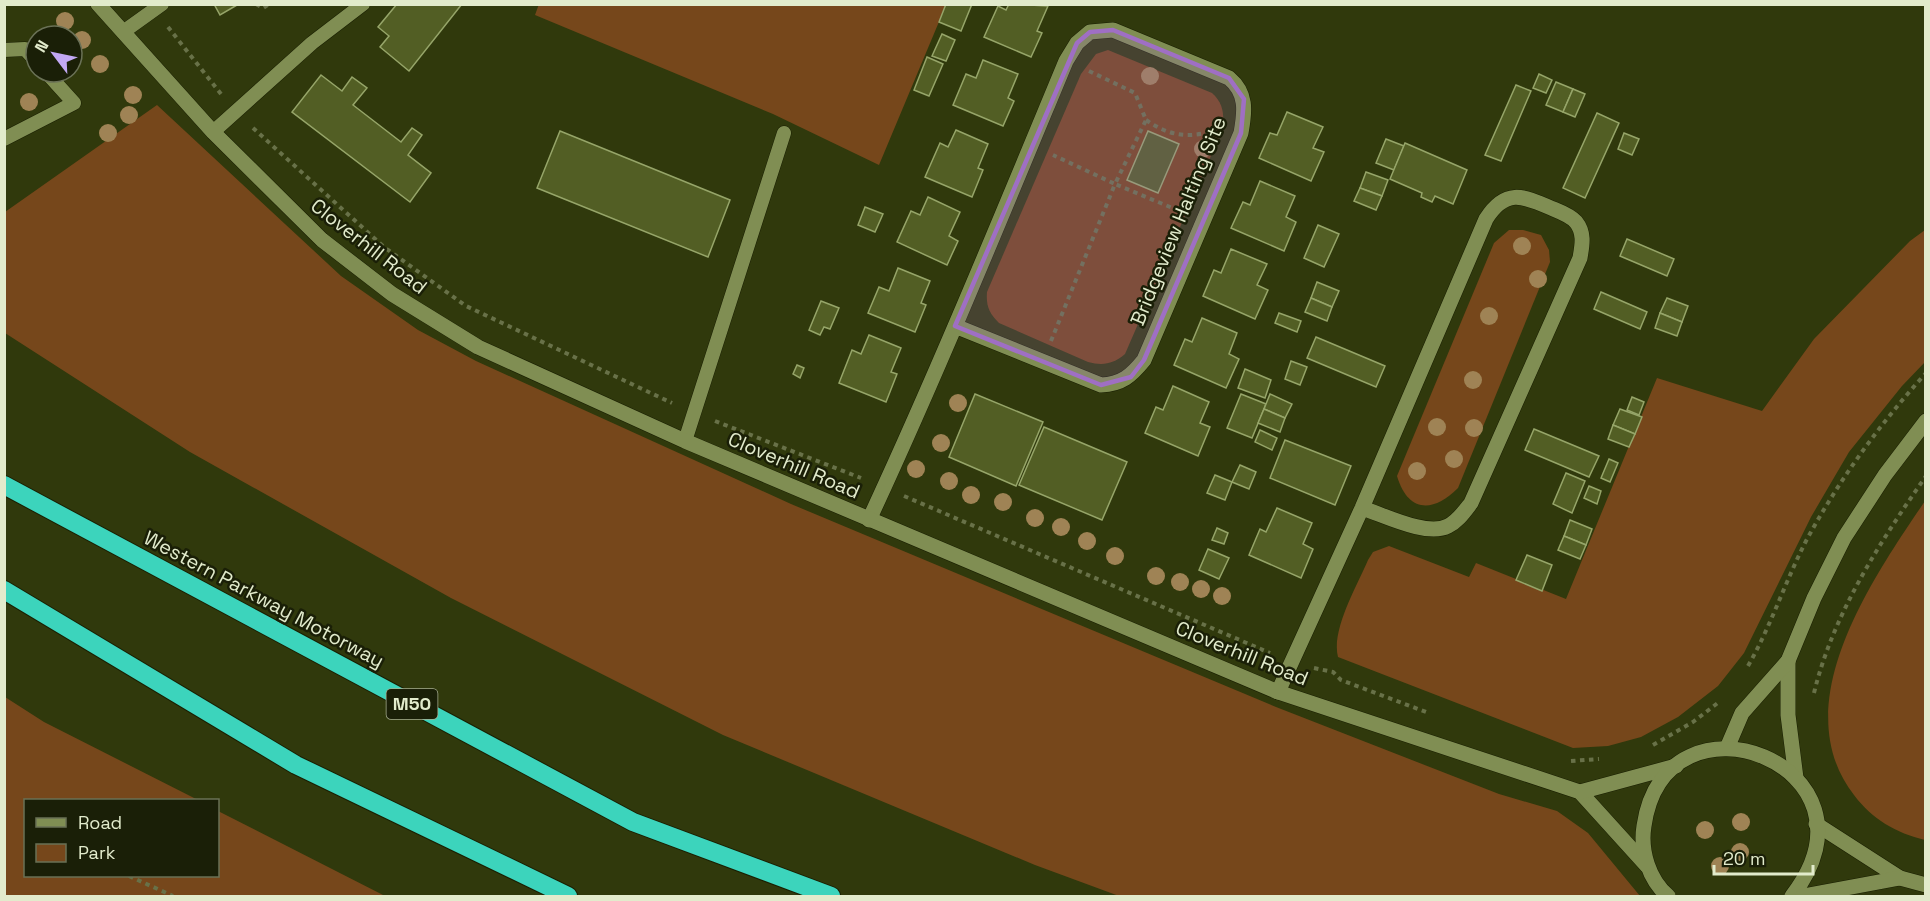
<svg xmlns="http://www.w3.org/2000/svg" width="1930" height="901" font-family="'Space Grotesk',sans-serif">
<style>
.green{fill:#76471b}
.building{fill:#525e24;stroke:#96a569;stroke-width:1.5}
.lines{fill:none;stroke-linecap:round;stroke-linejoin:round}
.service-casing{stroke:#191f02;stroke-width:15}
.minor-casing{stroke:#191f02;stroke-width:16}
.tertiary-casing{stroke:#191f02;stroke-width:16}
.motorway-casing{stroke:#191f02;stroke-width:20}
.path{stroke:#687148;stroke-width:4;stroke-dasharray:4.5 4.5;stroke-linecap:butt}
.service{stroke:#808e53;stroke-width:14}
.minor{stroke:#808e53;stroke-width:15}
.tertiary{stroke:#808e53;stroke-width:15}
.motorway{stroke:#3cd4bc;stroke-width:18}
.tree{fill:#9f8355}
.marked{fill:#9f6fc4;fill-opacity:0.2;stroke:#9f6fc4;stroke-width:4.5;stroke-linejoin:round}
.labels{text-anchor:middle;stroke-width:5;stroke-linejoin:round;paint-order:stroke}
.shield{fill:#1a1f07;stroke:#a6ae91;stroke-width:1.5}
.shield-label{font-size:18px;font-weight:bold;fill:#e2ebcc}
.street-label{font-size:20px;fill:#e2ebcc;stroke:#1a1f07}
</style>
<rect width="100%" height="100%" fill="#30390c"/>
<g class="green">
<polygon points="539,4 946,5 879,165 773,114 535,15"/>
<path d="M1108 50 1212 93C1223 103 1224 113 1223 128L1125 354C1113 364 1103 366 1088 362L999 323C989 313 986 306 987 292L1081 74 1096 54Z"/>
<polygon points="157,105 341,276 418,330 476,361 791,504 1276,707 1499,794 1557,811 1588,833 1640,896 1119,896 1035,865 723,735 451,598 190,452 5,333 5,212"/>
<path d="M1509 230H1523L1541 235 1549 250 1550 262 1458 488C1433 513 1408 513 1397 476L1494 243Z"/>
<path d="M1925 230V362L1902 386 1849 452 1811 517 1744 653 1718 686 1678 717 1641 737 1608 746 1573 748 1338 657C1331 630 1357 586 1368 560L1373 552 1389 546 1469 577 1476 563 1566 599 1657 378 1762 411 1814 339 1910 241Z"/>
<path d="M1925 501V840C1896 833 1872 819 1854 795 1784 705 1873 578 1925 501Z"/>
<polygon points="5,697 44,722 198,800 26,800 26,876 218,876 218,811 385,896 5,896"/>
</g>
<g class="building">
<polygon points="214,4 236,4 237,5 220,15"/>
<polygon points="397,4 462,4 409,71 380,47 389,36 378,27"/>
<polygon points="946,4 972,4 961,31 939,22"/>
<polygon points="1009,4 1048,6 1037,31 1042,33 1031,57 984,37 998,6 1006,10"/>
<polygon points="942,34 955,40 946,61 932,56"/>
<polygon points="927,57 943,64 929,96 914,90"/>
<polygon points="983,60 1018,74 1008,98 1014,101 1003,126 953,105 966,74 976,78"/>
<polygon points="1539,74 1552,80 1546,93 1533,88"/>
<polygon points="321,75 342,91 352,77 367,88 353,105 401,142 412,128 422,135 408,155 431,173 410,202 292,112"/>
<polygon points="1556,82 1573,89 1563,112 1546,105"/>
<polygon points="1516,85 1531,91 1501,161 1485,155"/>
<polygon points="1573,89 1585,94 1575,117 1563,112"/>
<polygon points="1287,112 1323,127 1313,148 1324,152 1311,181 1259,158 1270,133 1277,135"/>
<polygon points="1597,113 1619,123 1585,198 1563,188"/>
<polygon points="956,130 988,144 978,168 983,170 972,197 925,177 940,143 948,147"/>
<polygon points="560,131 730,200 708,257 537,188"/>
<polygon points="1148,131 1179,144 1158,193 1127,180"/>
<polygon points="1624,133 1639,139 1632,155 1618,149"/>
<polygon points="1386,139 1404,146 1394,170 1376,163"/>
<polygon points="1405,143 1467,170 1453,204 1435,196 1432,202 1421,197 1422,193 1390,179"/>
<polygon points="1366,172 1388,180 1382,196 1360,188"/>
<polygon points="1260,181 1295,196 1286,217 1296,222 1284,251 1231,228 1243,202 1250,205"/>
<polygon points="1360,188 1382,196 1376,210 1354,201"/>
<polygon points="928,197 960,212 949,236 958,241 947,265 897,242 911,211 920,215"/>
<polygon points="865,207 883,214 875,232 858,225"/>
<polygon points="1318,225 1339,234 1324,267 1304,258"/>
<polygon points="1627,239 1674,259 1667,276 1620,256"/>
<polygon points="1231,249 1267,264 1257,285 1268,290 1255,319 1203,296 1214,270 1221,273"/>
<polygon points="898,268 930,281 921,303 926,305 915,332 868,313 879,287 889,291"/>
<polygon points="1317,282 1339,291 1332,307 1311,298"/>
<polygon points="1601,292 1647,312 1640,329 1594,309"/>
<polygon points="1311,298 1332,307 1327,321 1305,312"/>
<polygon points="1667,298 1688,306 1682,322 1660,313"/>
<polygon points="821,301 839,308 830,329 824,327 820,335 809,330"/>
<polygon points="1279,313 1301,321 1297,332 1275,323"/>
<polygon points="1660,313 1682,322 1677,336 1655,328"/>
<polygon points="1202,318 1237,333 1229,354 1239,359 1226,388 1174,365 1185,339 1192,342"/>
<polygon points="869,335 901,348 891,372 897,374 886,402 839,383 852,350 861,354"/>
<polygon points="1316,337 1385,366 1376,387 1307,358"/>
<polygon points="1291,361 1307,367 1300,385 1285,379"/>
<polygon points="797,365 804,368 800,378 793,374"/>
<polygon points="1245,369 1271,380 1265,398 1238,388"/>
<polygon points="1173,386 1209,402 1200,423 1210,427 1198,456 1145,433 1156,407 1163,410"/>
<polygon points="975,394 1043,422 1016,486 949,457"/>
<polygon points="1241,394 1266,404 1252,438 1227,428"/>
<polygon points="1270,394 1292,404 1285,418 1264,409"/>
<polygon points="1632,397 1644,402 1639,415 1627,410"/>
<polygon points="1264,409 1285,418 1280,432 1258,423"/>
<polygon points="1620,409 1642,417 1635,434 1613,425"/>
<polygon points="1613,425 1635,434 1629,447 1608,439"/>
<polygon points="1044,427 1127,462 1102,520 1019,485"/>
<polygon points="1534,429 1599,456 1589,477 1525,450"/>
<polygon points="1260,430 1277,438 1272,450 1255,442"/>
<polygon points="1285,440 1351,466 1335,505 1270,478"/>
<polygon points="1609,459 1618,463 1610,482 1601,478"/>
<polygon points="1240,465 1256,472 1249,489 1232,482"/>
<polygon points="1566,473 1585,481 1572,513 1553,504"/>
<polygon points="1215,475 1232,482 1225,500 1207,493"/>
<polygon points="1589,486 1601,491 1597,504 1584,498"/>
<polygon points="1277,508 1312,523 1303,544 1313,549 1301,578 1249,555 1260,529 1266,532"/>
<polygon points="1570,520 1592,529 1586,545 1564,536"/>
<polygon points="1217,528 1228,533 1224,544 1212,540"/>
<polygon points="1564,536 1586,545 1580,559 1558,550"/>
<polygon points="1208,549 1229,558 1219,579 1199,570"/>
<polygon points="1527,555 1552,565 1542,591 1516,580"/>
</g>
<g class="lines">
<defs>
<g id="service">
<polyline points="123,32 162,4"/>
<polyline points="4,50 25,49 36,61"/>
<polyline points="213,132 312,43 363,4"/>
<polyline points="4,139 74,103 46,72"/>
<polyline points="685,441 784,133"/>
</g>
<g id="minor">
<path d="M869 520C939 369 1002 215 1066 61L1077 43 1090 32 1113 30 1229 78C1247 93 1245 111 1241 133L1144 360C1131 376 1122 384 1101 385L955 326"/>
<path d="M1278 692 1362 508 1486 219C1505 189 1522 195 1551 208 1558 211 1570 215 1576 222 1585 233 1582 246 1580 258L1471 503C1464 512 1458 521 1448 526 1427 537 1384 515 1362 508"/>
</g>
<g id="tertiary">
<polyline points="98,4 213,132 322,240 392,294 478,347 685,441 1278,692 1580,792 1647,866"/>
<polyline points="1788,661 1788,715 1796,778"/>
<polyline points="1727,748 1742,713 1788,661 1814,598 1844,538 1885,475 1926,421"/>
<polyline points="1580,792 1676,766"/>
<polyline points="1816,824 1900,878 1926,885"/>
<path d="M1668 896C1649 880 1640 851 1644 826 1665 678 1893 766 1792 896"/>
<polyline points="1803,896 1900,878"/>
</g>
<g id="motorway">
<polyline points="4,485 633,822 831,896"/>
<polyline points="4,590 296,765 568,896"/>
</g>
</defs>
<use href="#service" class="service-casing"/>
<use href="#minor" class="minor-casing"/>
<use href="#tertiary" class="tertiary-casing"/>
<use href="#motorway" class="motorway-casing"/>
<g class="path">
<polyline points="256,4 263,8 269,4"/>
<polyline points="168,27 221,94"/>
<polyline points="1089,71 1135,93 1146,120 1115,184 1182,212"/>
<path d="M1146 120C1169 136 1189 139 1215 130"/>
<polyline points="253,128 384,247 466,306 672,403"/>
<polyline points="1051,341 1115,184 1053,155"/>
<polyline points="715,421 861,478"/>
<polyline points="904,496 1270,653"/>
<path d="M1748 666C1771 626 1785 582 1806 541 1839 480 1879 425 1926 373"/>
<polyline points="1314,668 1333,672 1341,680 1426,712"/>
<path d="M1814 693C1833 614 1880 542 1926 476"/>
<polyline points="1653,745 1693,722 1719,702"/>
<polyline points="1571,761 1599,759"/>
<polyline points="25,851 26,851"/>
<polyline points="129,876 173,896"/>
</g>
<use href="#service" class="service"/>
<use href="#minor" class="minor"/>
<use href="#tertiary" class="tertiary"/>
<use href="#motorway" class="motorway"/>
</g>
<g class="tree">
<circle cx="65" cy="21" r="9"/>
<circle cx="82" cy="40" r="9"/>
<circle cx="100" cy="64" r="9"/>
<circle cx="1150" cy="76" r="9"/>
<circle cx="133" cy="95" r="9"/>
<circle cx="29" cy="102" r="9"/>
<circle cx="129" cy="115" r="9"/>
<circle cx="108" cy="133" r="9"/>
<circle cx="1203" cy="149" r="9"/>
<circle cx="1522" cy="246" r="9"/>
<circle cx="1538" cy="279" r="9"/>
<circle cx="1489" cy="316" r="9"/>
<circle cx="1473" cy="380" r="9"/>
<circle cx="958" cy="403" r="9"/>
<circle cx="1437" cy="427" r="9"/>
<circle cx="1474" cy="428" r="9"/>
<circle cx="941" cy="443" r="9"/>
<circle cx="1454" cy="459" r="9"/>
<circle cx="916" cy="469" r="9"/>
<circle cx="1417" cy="471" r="9"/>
<circle cx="949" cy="481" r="9"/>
<circle cx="971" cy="495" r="9"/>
<circle cx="1003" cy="502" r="9"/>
<circle cx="1035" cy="518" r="9"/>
<circle cx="1061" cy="527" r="9"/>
<circle cx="1087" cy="541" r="9"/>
<circle cx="1115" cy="556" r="9"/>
<circle cx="1156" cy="576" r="9"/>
<circle cx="1180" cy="582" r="9"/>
<circle cx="1201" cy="589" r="9"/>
<circle cx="1222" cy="596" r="9"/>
<circle cx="1741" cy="822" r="9"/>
<circle cx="1705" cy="830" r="9"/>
<circle cx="1740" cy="852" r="9"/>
<circle cx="1720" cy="866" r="9"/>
</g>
<path class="marked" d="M1113 30 1229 78 1244 99 1241 133 1144 360 1131 377 1101 385 955 326 1077 43 1090 32Z"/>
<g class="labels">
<rect class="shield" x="386.5" y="689" width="51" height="30" rx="4.5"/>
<g class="shield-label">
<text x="412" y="710">M50</text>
</g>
<g class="street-label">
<text transform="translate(1178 221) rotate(-68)" y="7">Bridgeview Halting Site</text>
<text transform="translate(369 246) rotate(38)" y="7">Cloverhill Road</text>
<text transform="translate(794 465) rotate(23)" y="7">Cloverhill Road</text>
<text transform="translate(264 599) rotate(28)" y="7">Western Parkway Motorway</text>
<text transform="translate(1242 653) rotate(22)" y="7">Cloverhill Road</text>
</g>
</g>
<rect width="1930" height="901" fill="none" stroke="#e2ebcc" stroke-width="12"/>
<rect x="24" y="799" width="195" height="78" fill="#1a1f07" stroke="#6a7156" stroke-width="1.5"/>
<rect x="36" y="818" width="30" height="9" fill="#808e53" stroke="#6a7156" stroke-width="1.5"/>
<text x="78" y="829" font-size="18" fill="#e2ebcc">Road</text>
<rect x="36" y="844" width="30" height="18" fill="#76471b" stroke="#6a7156" stroke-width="1.5"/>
<text x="78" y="859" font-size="18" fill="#e2ebcc">Park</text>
<g transform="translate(54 54) rotate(302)"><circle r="28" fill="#1a1f07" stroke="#6a7156" stroke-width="1.5"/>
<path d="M0-4.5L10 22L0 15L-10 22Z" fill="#c2a8f3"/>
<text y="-9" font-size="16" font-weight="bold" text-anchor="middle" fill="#e2ebcc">N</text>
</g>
<path d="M1714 865v9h99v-9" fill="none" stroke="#e2ebcc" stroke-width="3"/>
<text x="1723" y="865" font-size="18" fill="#e2ebcc" stroke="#1a1f07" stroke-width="4.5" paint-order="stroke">20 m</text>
</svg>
